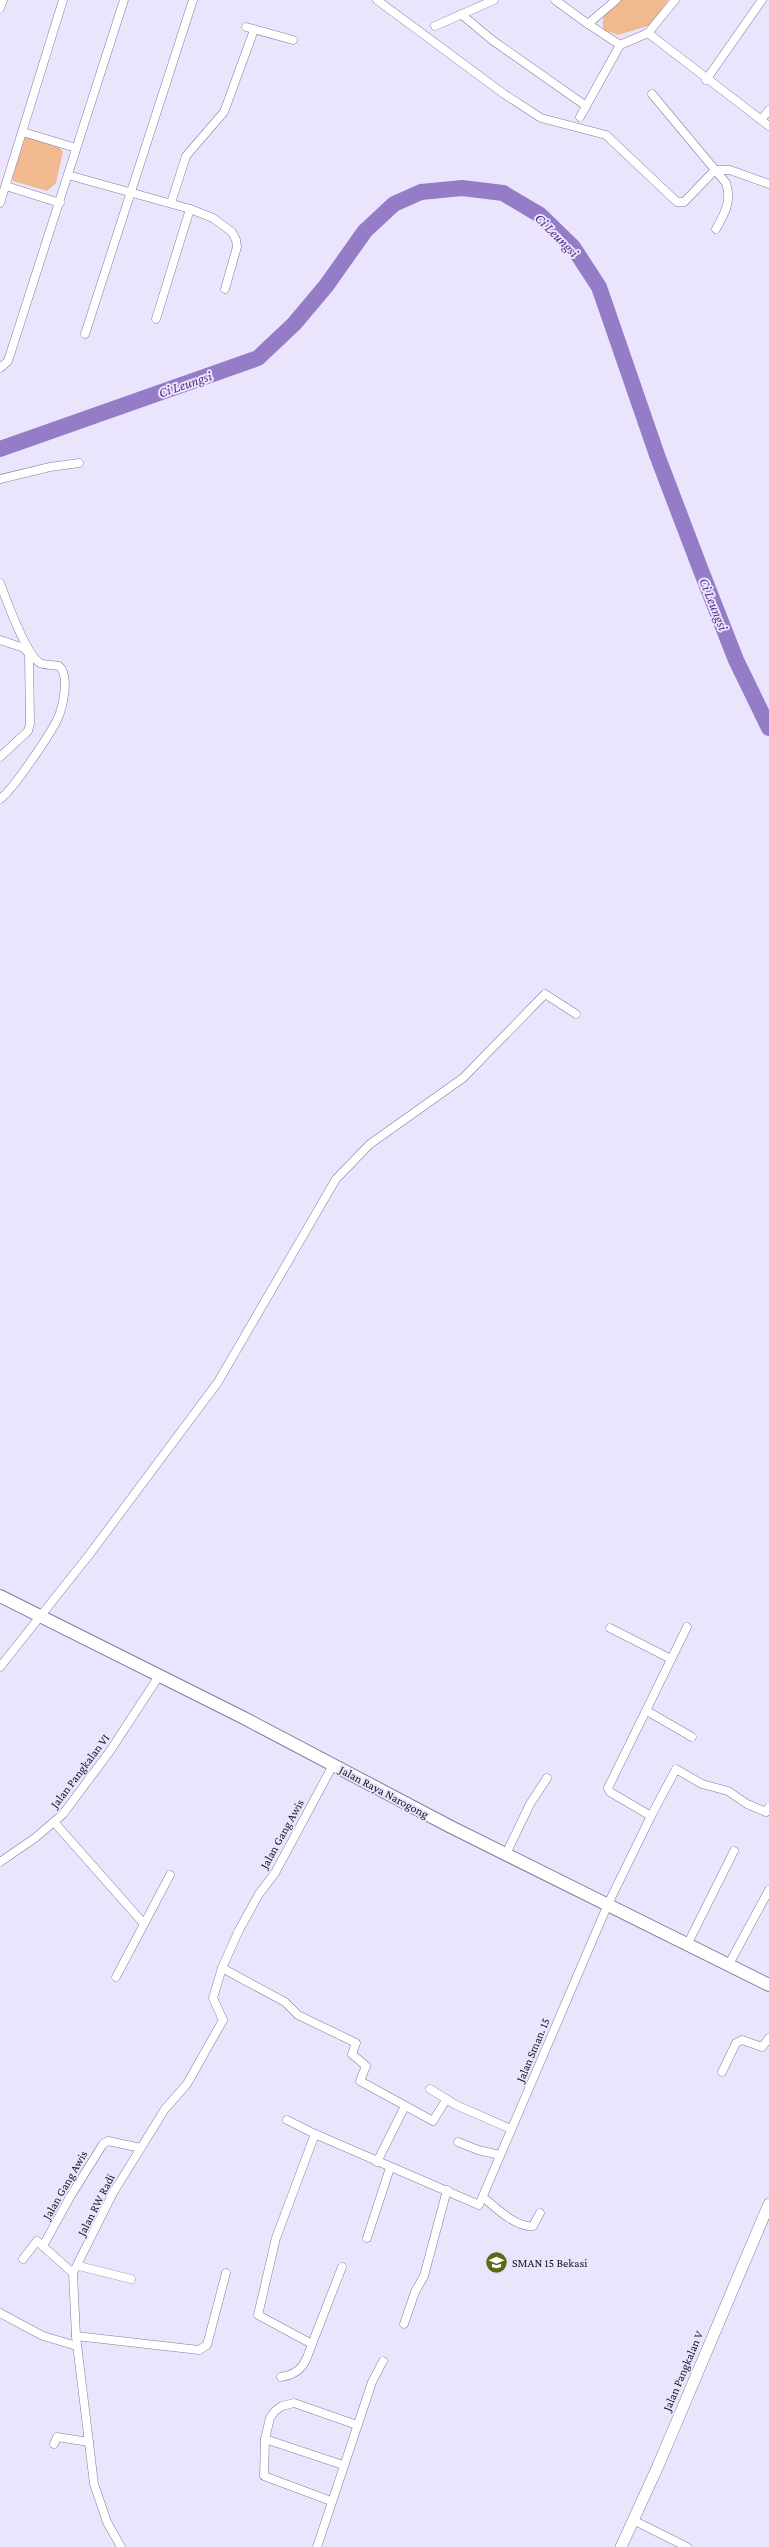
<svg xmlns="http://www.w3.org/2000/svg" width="769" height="2547" font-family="'Crimson Pro',serif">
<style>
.green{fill:#f0b98f}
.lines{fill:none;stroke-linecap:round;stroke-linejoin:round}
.river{stroke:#957cc7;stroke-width:16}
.street-casing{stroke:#867b9f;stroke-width:9}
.secondary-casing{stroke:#867b9f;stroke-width:12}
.primary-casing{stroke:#867b9f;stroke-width:14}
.street{stroke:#fff;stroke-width:8}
.secondary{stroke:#fff;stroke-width:11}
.primary{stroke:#fff;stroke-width:12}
.labels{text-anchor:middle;stroke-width:4;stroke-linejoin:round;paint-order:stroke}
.street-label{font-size:12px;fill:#181421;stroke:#ebe4fd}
.poi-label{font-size:12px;fill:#181421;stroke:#ebe4fd;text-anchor:start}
.water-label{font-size:14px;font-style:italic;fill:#55308a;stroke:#ebe4fd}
</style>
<rect width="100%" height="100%" fill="#ebe4fd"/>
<g class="green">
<path d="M621 0H668L651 25 618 35 604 30C599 14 610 9 621 0Z"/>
<polygon points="26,137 59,147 63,152 56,183 47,191 13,181 10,176 22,139"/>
</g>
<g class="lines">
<polyline class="river" points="0,449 258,358 294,324 326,286 365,231 394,204 421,192 462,188 503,193 540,215 573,247 599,287 657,455 700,568 736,660 769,728"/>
<defs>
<g id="street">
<polyline points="377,0 504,94 541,118 606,135 677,202 684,202 715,170 730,170 769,184"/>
<polyline points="555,0 588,24 616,0"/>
<polyline points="0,8 3,0"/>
<polyline points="461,14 492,40 586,106"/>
<polyline points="588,24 620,45"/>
<polyline points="435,26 494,0"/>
<polyline points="246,27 293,40"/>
<polyline points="648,33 675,0"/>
<polyline points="706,80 762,0"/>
<path d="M652 94 726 183C732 201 725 213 716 229"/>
<polyline points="580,117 620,45 648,33 769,126"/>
<polyline points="761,120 769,110"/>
<polyline points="23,132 76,148"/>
<polyline points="68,175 190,209 213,218 232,232 236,240 237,247 225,289"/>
<polyline points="6,186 60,203"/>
<polyline points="0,203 63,0"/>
<polyline points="171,203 186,156 224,112 254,30"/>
<polyline points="156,319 190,209"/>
<polyline points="85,334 193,0"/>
<polyline points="0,368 8,361 124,0"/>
<polyline points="0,479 50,467 79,463"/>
<path d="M0 583C6 599 26 655 40 663 46 666 53 664 59 666 70 675 63 706 58 718 51 733 13 790 0 799"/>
<polyline points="0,640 24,648 29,654 30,724 28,731 0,757"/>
<polyline points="610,1628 671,1659"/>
<polyline points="0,1667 89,1555 218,1382 336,1179 370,1144 463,1078 545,994 576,1014"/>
<polyline points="647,1711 692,1737"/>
<polyline points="651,1816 676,1769 702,1784 728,1791 747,1804 766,1812 769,1807"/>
<polyline points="54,1822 144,1924"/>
<polyline points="506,1854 530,1804 547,1778"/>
<polyline points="0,1862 35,1838 63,1814 110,1751 159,1676"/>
<polyline points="688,1943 734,1851"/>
<polyline points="729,1964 769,1890"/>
<polyline points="222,1968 285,2002 298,2015 356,2043 352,2054 366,2066 360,2081 433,2121 446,2100"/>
<polyline points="116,1977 170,1875"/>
<polyline points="722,2072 736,2043 742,2040 762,2047 769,2038"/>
<polyline points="430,2089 456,2105 511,2129"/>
<polyline points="287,2120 315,2134"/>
<polyline points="458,2142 478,2150 500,2155"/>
<polyline points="377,2162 405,2106"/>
<path d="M483 2197C495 2207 516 2228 533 2226L540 2213"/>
<polyline points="367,2238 390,2168"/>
<polyline points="43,2246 70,2197 103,2144 108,2141 141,2148"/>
<polyline points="23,2259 37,2241 73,2273 76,2336 94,2484 107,2522 121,2547"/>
<polyline points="79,2266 131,2279"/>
<polyline points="342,2267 312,2344 258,2315 276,2238 315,2134 479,2205 608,1904 651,1816 610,1792 608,1788 687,1627"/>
<polyline points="73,2273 113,2193 165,2109 187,2084 223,2020 213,1998 222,1968 239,1930 259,1894 275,1873 333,1765"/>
<polyline points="0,2313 43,2336 77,2346"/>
<polyline points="404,2324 415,2292 424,2276 447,2190"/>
<polyline points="76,2336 199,2350 207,2345 226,2273"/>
<path d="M281 2377C302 2374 306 2362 312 2344"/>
<polyline points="265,2439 343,2465"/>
<polyline points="54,2444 57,2437 89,2442"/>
<polyline points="331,2501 264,2476 265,2439 270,2418 275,2411 282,2406 294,2403 357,2425"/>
<polyline points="633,2520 687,2547"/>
<polyline points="317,2547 372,2382 383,2361"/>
</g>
<polyline id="secondary" points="621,2547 658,2466 769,2204"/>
<polyline id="primary" points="0,1596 242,1717 451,1827 769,1985"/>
</defs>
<use href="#street" class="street-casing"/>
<use href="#secondary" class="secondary-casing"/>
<use href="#primary" class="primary-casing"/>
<use href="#street" class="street"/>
<use href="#secondary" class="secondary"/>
<use href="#primary" class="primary"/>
</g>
<defs>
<symbol id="school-disc" viewBox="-11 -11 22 22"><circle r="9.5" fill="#5b6911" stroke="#ebe4fd"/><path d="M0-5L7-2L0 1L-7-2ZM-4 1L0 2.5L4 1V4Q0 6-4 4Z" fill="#fff"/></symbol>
</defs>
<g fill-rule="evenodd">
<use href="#school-disc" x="484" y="2250" width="25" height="25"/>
</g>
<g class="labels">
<g class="street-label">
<text transform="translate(80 1771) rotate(-53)" y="4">Jalan Pangkalan VI</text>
<text transform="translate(384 1792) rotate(28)" y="4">Jalan Raya Narogong</text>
<text transform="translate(282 1834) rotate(-61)" y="4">Jalan Gang Awis</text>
<text transform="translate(533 2050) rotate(-67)" y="4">Jalan Sman. 15</text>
<text transform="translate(65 2185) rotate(-60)" y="4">Jalan Gang Awis</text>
<text transform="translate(96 2205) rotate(-63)" y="4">Jalan RW Radi</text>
<text transform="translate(683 2371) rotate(-67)" y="4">Jalan Pangkalan V</text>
</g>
<g class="poi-label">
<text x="512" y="2267">SMAN 15 Bekasi</text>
</g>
<g class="water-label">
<text transform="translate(557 235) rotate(45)" y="5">Ci Leungsi</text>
<text transform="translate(185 384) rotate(-19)" y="5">Ci Leungsi</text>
<text transform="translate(714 604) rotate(68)" y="5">Ci Leungsi</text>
</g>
</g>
</svg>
